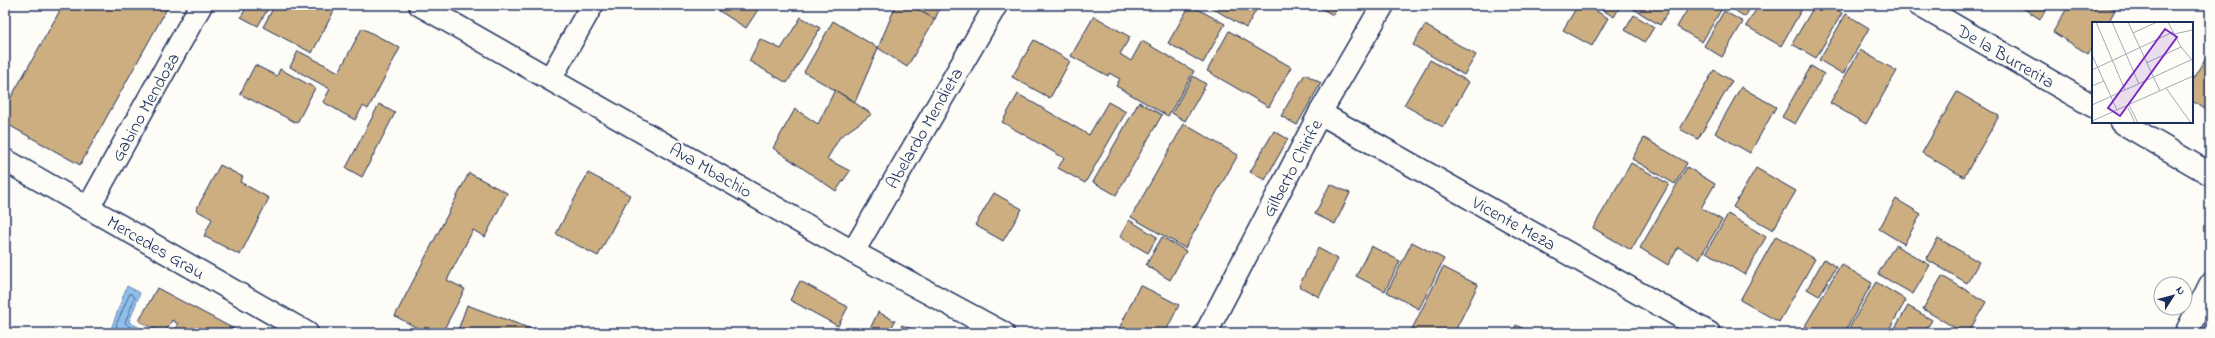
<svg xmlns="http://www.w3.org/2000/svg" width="2215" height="338" font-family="'Indie Flower',sans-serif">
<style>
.water{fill:#91bfeb;stroke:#6285b3}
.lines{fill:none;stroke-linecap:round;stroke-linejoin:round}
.shore{stroke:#4a6996;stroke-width:1}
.building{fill:#cdae81;stroke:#1b2f5e}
.minor-casing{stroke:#1b2f5e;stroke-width:25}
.minor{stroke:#fdfcf7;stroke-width:22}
.labels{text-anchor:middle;stroke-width:4;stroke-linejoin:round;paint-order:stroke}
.street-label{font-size:18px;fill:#1b2f5e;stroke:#fdfcf7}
.inset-road{fill:none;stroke:#a3aaba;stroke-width:1}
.view{fill:#7b2cbf;fill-opacity:0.15;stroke:#7b2cbf;stroke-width:2}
.inset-edge{fill:none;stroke:#1b2f5e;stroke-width:2}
</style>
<rect width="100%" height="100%" fill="#fdfcf7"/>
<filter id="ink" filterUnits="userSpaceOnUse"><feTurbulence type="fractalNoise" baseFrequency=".025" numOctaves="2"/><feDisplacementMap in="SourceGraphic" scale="8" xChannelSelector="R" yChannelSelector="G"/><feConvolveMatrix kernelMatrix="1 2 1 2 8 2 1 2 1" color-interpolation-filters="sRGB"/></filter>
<g filter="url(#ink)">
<polygon class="water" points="127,286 140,293 129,322 140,328 138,333 119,333 111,329"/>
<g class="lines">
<polyline class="shore" points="120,333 116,325 130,293 135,297 125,323 134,330 135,333"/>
</g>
<g class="building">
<polygon points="63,5 169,5 80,165 5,123 5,108"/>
<polygon points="248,5 270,5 258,26 241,17"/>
<polygon points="275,5 337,5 312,53 263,27"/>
<polygon points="710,5 761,5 746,28"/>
<polygon points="896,5 909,5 935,19 907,67 878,48"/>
<polygon points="909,5 941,5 935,19"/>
<polygon points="1190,5 1225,24 1203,63 1168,43"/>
<polygon points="1207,5 1259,5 1246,28"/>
<polygon points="1315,5 1338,5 1333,15"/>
<polygon points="1526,5 1535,5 1533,9"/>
<polygon points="1578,5 1586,5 1608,18 1592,46 1563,30"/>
<polygon points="1594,5 1621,5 1614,17"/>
<polygon points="1627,5 1672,5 1660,25"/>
<polygon points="1690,5 1724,5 1702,42 1677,27"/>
<polygon points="1727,5 1752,5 1745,17"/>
<polygon points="1759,5 1804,5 1781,46 1746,26"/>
<polygon points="1815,5 1829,5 1842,13 1816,58 1792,44"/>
<polygon points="2018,5 2049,5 2040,19"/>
<polygon points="2069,5 2107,5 2115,10 2108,23 2093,23 2093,46 2088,54 2053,32"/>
<polygon points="1724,11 1743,22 1722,57 1704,46"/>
<polygon points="1846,14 1869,28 1843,74 1819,60"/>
<polygon points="1634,15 1654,27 1645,42 1625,30"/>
<polygon points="1094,16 1130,37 1120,54 1131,61 1142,41 1194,71 1168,116 1116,86 1120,79 1109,73 1108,76 1071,56"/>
<polygon points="801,17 820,28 787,83 749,61 760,39 781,49"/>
<polygon points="833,21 878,48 855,102 804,72"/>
<polygon points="1425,25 1476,55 1464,75 1413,45"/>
<polygon points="362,28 400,48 368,109 363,106 355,120 323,102 330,89 290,67 298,51 339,72"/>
<polygon points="1229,31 1291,67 1269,107 1207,71"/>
<polygon points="1034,40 1070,61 1050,98 1012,77"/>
<polygon points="1860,50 1897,71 1866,124 1830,103"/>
<polygon points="2210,51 2210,112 2192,101 2192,80"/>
<polygon points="1430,60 1469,82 1443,127 1404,105"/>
<polygon points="255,65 277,76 280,69 315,88 297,123 240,94"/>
<polygon points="1811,66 1824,74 1795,124 1782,117"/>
<polygon points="1714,70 1732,81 1698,139 1680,129"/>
<polygon points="1305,74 1321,83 1297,125 1281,116"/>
<polygon points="1193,76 1206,84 1185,121 1172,113"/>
<polygon points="1741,87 1776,107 1750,153 1715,133"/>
<polygon points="835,90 872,114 840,137 827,159 850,171 836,191 773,148 795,109 818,124"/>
<polygon points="1957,92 1999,116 1964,177 1922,153"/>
<polygon points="1018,94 1089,135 1108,102 1126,112 1085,183 1058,168 1064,158 1002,122"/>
<polygon points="1139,102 1162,115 1116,195 1093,182"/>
<polygon points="379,104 395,113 362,177 346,168"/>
<polygon points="1184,124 1238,155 1185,248 1131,217"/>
<polygon points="1274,131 1288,139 1265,180 1250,172"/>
<polygon points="1644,138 1687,163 1675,184 1632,159"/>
<polygon points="1631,163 1669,184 1631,250 1593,228"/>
<polygon points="220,165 243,177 240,182 269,198 240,255 204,236 212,219 196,210"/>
<polygon points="1687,167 1715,184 1701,208 1722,220 1699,259 1678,247 1668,265 1640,248"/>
<polygon points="1756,168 1796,191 1773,230 1733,207"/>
<polygon points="469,173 507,193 485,237 473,230 447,280 465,289 442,333 414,333 417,328 395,316"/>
<polygon points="588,173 630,195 598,256 556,234"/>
<polygon points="1330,184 1350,193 1335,224 1315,214"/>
<polygon points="994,193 1022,209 1003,241 975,225"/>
<polygon points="1896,199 1921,214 1904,244 1879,229"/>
<polygon points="1728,214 1766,237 1745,275 1706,252"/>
<polygon points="1129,220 1157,237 1148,253 1120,237"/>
<polygon points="1776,236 1815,259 1779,322 1740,300"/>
<polygon points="1162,237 1186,251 1170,280 1146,265"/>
<polygon points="1938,238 1979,262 1967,283 1926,259"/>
<polygon points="1412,242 1444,259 1419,309 1387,292"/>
<polygon points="1895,245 1930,265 1913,294 1878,274"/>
<polygon points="1371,246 1400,261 1385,291 1356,276"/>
<polygon points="1318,248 1338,259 1319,297 1299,286"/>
<polygon points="1824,259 1836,267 1819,296 1807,289"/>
<polygon points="1841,264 1872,283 1844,333 1817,333 1805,326"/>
<polygon points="1443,267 1478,285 1454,333 1410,333"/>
<polygon points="1942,276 1986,302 1968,333 1964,333 1923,309"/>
<polygon points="800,281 848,307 838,326 790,300"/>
<polygon points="1876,282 1906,300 1887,333 1846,333"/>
<polygon points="1140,285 1179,305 1165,333 1117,333"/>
<polygon points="157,288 236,330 235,333 174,333 178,324 172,320 165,333 162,333 139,321"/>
<polygon points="467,305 542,333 457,333"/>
<polygon points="1908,306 1932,320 1924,333 1892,333"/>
<polygon points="878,312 895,321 889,333 868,333"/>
<polygon points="2210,322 2210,333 2206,333 2203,330"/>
<polygon points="902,325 920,333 898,333"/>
<polygon points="1516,325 1532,333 1512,333"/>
</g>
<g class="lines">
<defs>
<g id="minor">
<polyline points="420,5 853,252 1003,333"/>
<polyline points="1919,5 2093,106"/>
<polyline points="550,79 592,5"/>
<polyline points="1320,113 1709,333"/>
<polyline points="2121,122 2210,174"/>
<polyline points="5,160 307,333"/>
<polyline points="88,208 201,5"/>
<polyline points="853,252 996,5"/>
<polyline points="1206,333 1320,113 1383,5"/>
<polyline points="2186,333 2210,285"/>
</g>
</defs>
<use href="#minor" class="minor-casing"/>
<use href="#minor" class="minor"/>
</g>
</g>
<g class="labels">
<g class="street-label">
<text transform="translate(2006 56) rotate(30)" y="6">De la Burrerita</text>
<text transform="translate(145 107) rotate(-61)" y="6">Gabino Mendoza</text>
<text transform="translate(924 128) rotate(-60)" y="6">Abelardo Mendieta</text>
<text transform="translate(1292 168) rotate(-62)" y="6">Gilberto Chirife</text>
<text transform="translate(711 170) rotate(30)" y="6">Ava Mbachio</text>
<text transform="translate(1514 223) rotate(29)" y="6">Vicente Meza</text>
<text transform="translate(156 247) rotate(30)" y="6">Mercedes Grau</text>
</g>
</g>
<g transform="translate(2092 22)">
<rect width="101" height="101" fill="#fdfcf7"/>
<path class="inset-road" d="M4 0 33 68M20 0 47 62M36 0 68 69M76 0 89 25 100 38M41 11 65 0M82 12 101 8M0 33 25 88M54 41 89 25M0 48 81 10M0 64 12 59M74 66 99 101M0 83 101 37M37 83 46 101M36 86 43 101M0 99 101 54"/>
<path class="view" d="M73 7 85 15 28 94 16 86Z"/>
<rect width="101" height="101" class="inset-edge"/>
</g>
<rect width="2215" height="338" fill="none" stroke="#fdfcf7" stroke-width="20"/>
<rect x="10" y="10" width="2195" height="318" fill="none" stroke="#1b2f5e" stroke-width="1.5" filter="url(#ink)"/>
<g transform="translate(2173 296) rotate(54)"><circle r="19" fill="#fdfcf7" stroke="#a3aaba"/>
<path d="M0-3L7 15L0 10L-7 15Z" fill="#1b2f5e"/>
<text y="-6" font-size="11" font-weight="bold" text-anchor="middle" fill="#1b2f5e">N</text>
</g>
</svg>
